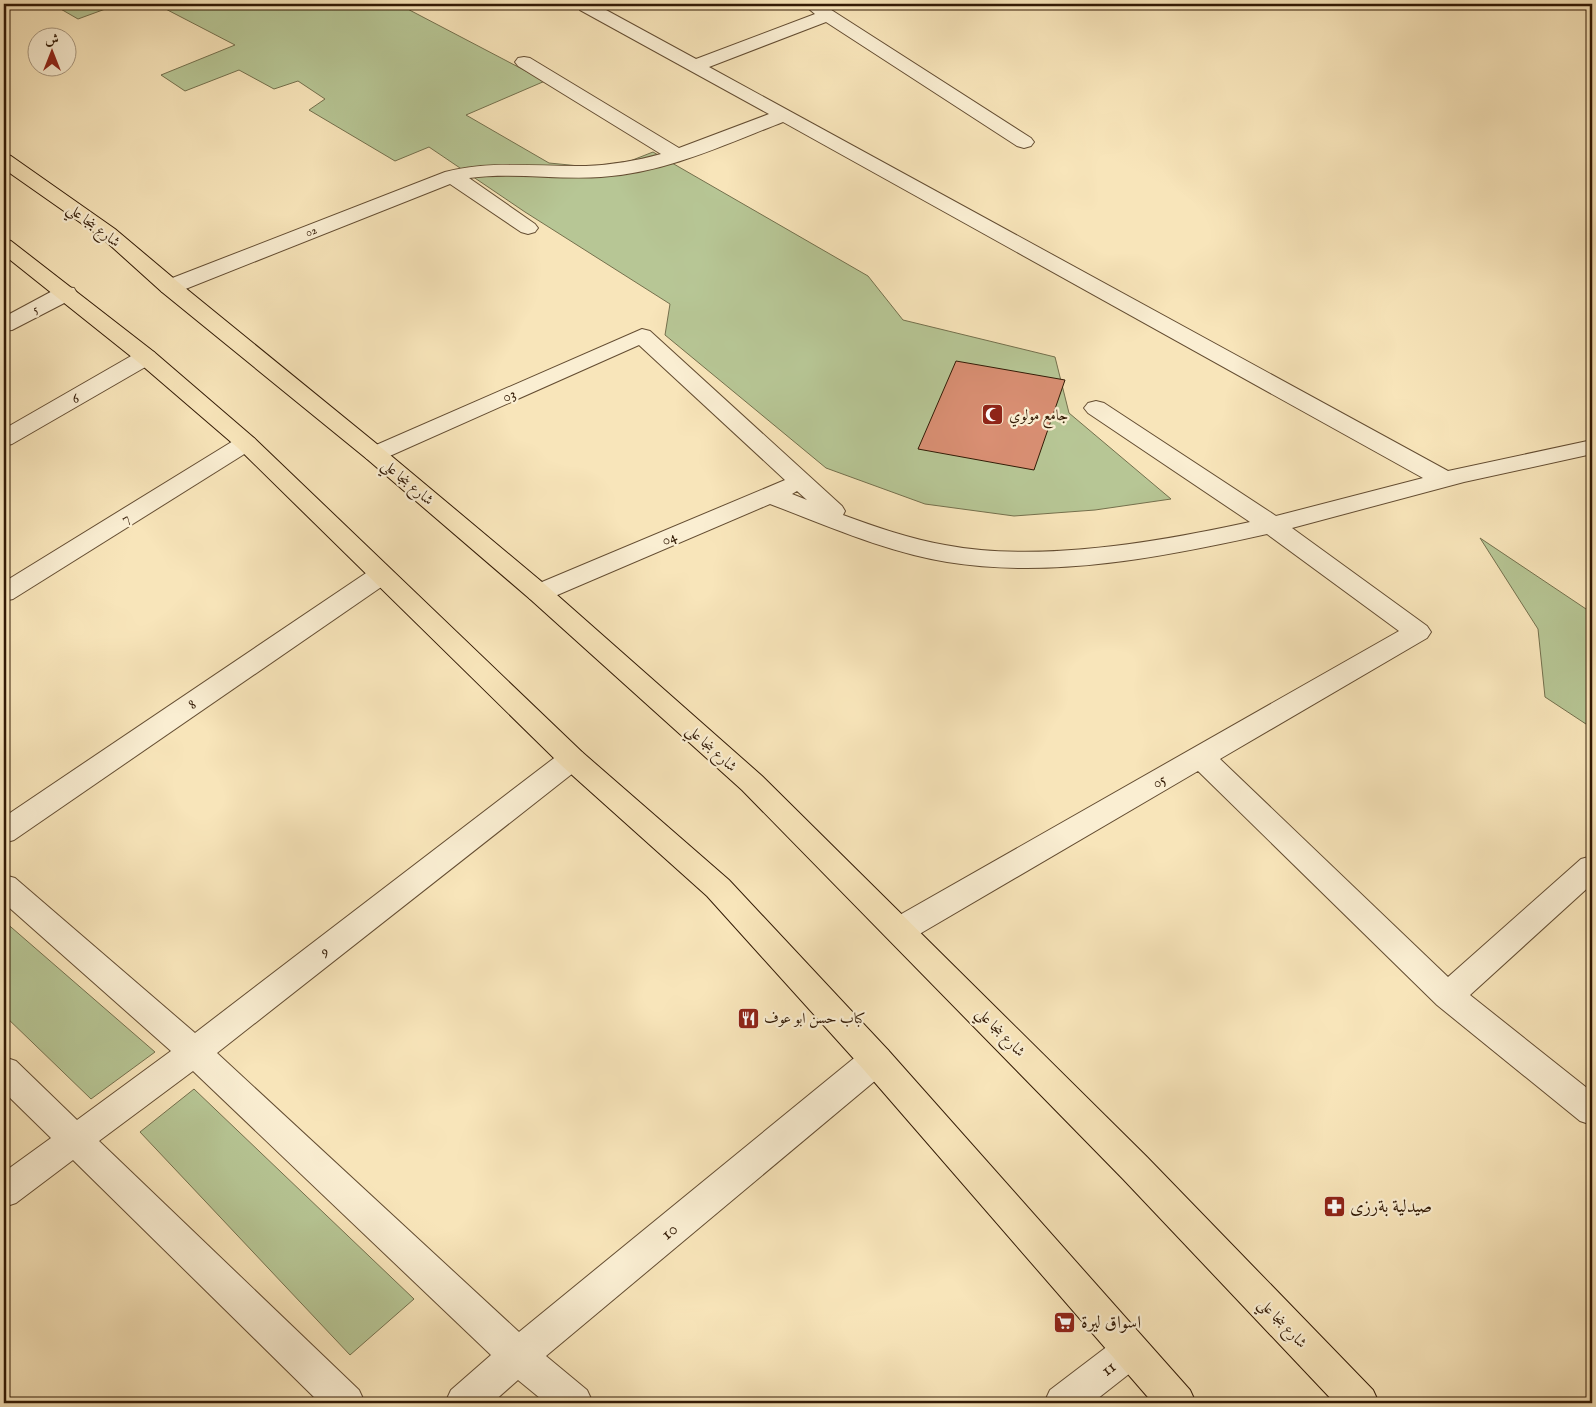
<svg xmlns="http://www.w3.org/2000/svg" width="1596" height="1407" font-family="'IM FELL English',Amiri,serif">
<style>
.green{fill:#b7c695;stroke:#74704d}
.building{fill:#d98f73;stroke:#321a05}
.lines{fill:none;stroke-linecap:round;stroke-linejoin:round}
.minor-casing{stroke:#644d32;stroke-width:2}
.major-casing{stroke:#321a05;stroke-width:2}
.minor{fill:#faeed2;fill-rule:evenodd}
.major{fill:#f8e5ba;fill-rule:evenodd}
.labels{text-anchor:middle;stroke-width:4.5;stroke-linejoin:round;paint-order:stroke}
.far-street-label{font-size:12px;fill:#321a05;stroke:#faeed2}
.street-label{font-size:15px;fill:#321a05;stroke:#faeed2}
.poi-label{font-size:15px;fill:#321a05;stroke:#faeed2;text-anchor:start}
.near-poi-label{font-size:18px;fill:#321a05;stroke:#faeed2;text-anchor:start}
.near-street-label{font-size:18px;fill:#321a05;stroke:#faeed2}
</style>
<rect width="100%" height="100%" fill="#f8e5ba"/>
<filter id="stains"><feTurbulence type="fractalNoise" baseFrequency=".004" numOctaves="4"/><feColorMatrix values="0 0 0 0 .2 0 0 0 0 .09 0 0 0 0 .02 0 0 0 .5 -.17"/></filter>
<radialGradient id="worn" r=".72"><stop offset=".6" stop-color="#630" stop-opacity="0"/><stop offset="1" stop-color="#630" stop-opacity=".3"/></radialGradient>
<g class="green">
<polygon points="52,4 119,4 78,19"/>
<polygon points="156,4 398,4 545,81 466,115 549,163 590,167 630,161 653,152 868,276 903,320 1055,357 1069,413 1171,499 1095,510 1014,516 925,504 826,468 665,335 670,304 525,212 429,147 395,161 309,110 325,99 298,81 274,89 239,70 185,91 161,75 235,45"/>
<polygon points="1480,538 1592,613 1592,728 1545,697 1538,629"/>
<polygon points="4,921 155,1052 91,1099 4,1015"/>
<polygon points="194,1089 414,1299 350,1355 140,1132"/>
</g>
<polygon class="building" points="956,361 1065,380 1034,470 918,449"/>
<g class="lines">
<defs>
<g id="minor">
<path d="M579 4H595L696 59 815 14 803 4H822L1031 138 1034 142 1031 146 1024 148 1017 146 826 22 709 67 1448 471 1592 440V454L1464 482 1292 528 1427 626 1431 632 1427 638 1220 759 1448 977 1581 859 1592 856V884L1470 995 1592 1092V1125L1580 1121 1437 1005 1198 771 911 939 900 942 889 939 885 930 889 921 1399 631 1267 534C1164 557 1053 579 947 562 886 552 828 526 770 504L548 599 539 601 530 599 526 593 530 587 785 480 639 345 383 459 375 461 367 459 363 454 367 449 642 329 650 331 842 506 845 511 843 515C876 527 910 539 945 545 1039 563 1158 542 1250 522L1088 413 1084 408 1088 403 1096 401 1104 403 1276 516 1423 478 783 122C724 145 665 173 601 177 557 180 513 172 469 178L535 224 538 228 535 232 528 234 521 232 450 184 178 292 170 293 162 292 159 287 162 282 445 172C492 160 538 167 586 166 611 165 636 161 661 154L518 66 515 62 518 58 524 57 530 58 679 148 769 114 580 10 577 6ZM797 491 807 500 792 494Z"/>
<polygon points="66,287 74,288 77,293 74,298 12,330 4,331 4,317 58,288"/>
<polygon points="146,350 154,352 157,357 154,362 12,444 4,446 4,429 138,352"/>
<polygon points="246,436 254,438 258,443 254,448 13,599 4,601 4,582 238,438"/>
<polygon points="381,567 390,569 394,575 390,581 14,840 4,843 4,817 372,569"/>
<polygon points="572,749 582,752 586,759 582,766 217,1053 519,1332 864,1050 876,1046 888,1050 892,1060 888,1070 546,1356 587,1390 593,1403 546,1403 518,1380 492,1403 445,1403 451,1390 491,1355 193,1071 99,1141 359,1390 365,1403 320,1403 73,1160 16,1203 4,1207 4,1172 51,1138 4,1092 4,1057 16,1061 77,1120 171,1051 4,903 4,875 15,878 195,1033 562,752"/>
<polygon points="1130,1334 1143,1339 1149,1351 1143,1363 1092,1403 1044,1403 1050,1390 1117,1339"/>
</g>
<g id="major">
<polygon points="4,154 11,156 115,229 178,282 383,449 548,587 762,776 1147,1157 1373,1390 1379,1403 1335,1403 1123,1179 742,790 530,599 367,459 162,292 101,237 4,169"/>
<polygon points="4,239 11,241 154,352 254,438 582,752 729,880 888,1050 1190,1390 1196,1403 1153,1403 864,1070 707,896 562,766 238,448 138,362 4,255"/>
</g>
</defs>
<use href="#minor" class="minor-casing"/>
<use href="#major" class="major-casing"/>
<use href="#minor" class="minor"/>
<use href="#major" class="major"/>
</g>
<defs>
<symbol id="mosque-square" viewBox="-11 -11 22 22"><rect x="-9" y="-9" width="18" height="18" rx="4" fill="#8f2418" stroke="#faeed2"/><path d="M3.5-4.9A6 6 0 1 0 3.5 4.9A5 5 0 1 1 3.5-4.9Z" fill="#fff"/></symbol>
<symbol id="restaurant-square" viewBox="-11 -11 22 22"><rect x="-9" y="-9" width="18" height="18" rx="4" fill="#8f2418" stroke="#faeed2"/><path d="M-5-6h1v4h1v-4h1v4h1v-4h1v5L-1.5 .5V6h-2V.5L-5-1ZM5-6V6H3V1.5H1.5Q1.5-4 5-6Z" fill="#fff"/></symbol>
<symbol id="pharmacy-square" viewBox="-11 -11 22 22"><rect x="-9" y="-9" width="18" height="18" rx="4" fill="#8f2418" stroke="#faeed2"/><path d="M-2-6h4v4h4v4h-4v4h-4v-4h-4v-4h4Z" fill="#fff"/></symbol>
<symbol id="supermarket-square" viewBox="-11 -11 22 22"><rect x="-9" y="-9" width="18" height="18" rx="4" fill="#8f2418" stroke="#faeed2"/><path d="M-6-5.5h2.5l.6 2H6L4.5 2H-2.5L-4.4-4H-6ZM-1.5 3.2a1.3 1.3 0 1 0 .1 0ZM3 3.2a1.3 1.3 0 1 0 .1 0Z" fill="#fff"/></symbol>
</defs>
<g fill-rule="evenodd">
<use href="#mosque-square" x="980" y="402" width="25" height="25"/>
<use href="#restaurant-square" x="736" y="1006" width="25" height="25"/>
<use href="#pharmacy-square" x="1322" y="1194" width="25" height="25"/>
<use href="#supermarket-square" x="1052" y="1310" width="25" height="25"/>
</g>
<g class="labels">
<g class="far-street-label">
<text transform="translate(311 231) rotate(-22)" y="4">02</text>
<text transform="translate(35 309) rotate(-27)" y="4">5</text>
</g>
<g class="street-label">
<text transform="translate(94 225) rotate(37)" y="5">شارع بنجا علي</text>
<text transform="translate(509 395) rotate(-24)" y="5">03</text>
<text transform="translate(75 398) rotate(-30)" y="5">6</text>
<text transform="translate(408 482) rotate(40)" y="5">شارع بنجا علي</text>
<text transform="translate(125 518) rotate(-32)" y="5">7</text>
<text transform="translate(669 538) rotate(-23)" y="5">04</text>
<text transform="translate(192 704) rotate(-34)" y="5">8</text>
<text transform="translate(712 748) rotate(42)" y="5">شارع بنجا علي</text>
<text transform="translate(1159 781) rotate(-30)" y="5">05</text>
<text transform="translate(324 951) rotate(-38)" y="5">9</text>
<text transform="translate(1001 1032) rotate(45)" y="5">شارع بنجا علي</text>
<text transform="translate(1283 1323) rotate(46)" y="5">شارع بنجا علي</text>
</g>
<g class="poi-label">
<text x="1009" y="420">جامع مولوي</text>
<text x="764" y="1023">كباب حسن ابو عوف</text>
</g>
<g class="near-poi-label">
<text x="1350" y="1212">صيدلية بةرزى</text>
<text x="1081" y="1328">اسواق ليرة</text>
</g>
<g class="near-street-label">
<text transform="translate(669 1231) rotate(-39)" y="6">10</text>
<text transform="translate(1108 1368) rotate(-38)" y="6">11</text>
</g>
</g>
<rect width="1596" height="1407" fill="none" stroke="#f8e5ba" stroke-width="20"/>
<rect x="5" y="5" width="1586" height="1397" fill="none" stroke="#321a05" stroke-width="2.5"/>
<rect x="10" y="10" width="1576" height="1387" fill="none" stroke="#321a05"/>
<g transform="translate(52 52)"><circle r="24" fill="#faeed2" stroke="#aa9980"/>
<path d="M0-4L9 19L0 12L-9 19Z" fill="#8f2418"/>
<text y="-8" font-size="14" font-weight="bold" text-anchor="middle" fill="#321a05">ش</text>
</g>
<rect width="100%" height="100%" filter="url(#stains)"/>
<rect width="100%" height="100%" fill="url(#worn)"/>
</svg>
